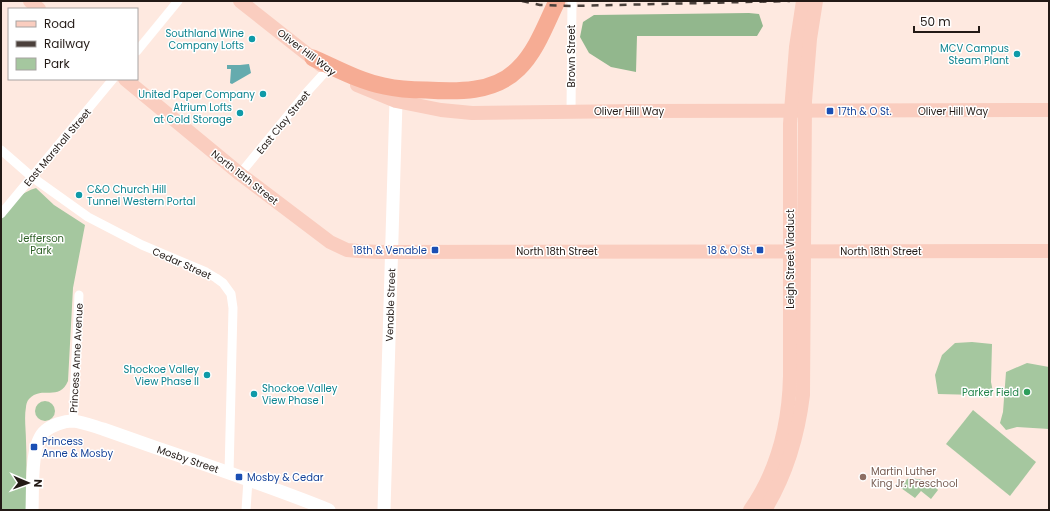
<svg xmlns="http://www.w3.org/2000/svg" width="1050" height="511" font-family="Poppins,sans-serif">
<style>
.green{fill:#a5c79f}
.forest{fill:#92b78d}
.water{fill:#65abae}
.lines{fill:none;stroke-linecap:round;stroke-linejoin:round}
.street{stroke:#fff;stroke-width:9}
.secondary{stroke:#fff;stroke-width:13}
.primary{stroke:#facdbf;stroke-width:14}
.highway{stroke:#f6ac94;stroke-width:17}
.rail{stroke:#4b403b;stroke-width:2.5;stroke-dasharray:7 7;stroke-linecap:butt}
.culture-dot{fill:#0f9aa8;stroke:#fff;stroke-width:1.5}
.transit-dot{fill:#1a4fb4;stroke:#fff;stroke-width:1.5}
.leisure-dot{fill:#2e9e5b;stroke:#fff;stroke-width:1.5}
.education-dot{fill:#8d6e63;stroke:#fff;stroke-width:1.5}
.labels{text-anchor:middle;stroke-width:3;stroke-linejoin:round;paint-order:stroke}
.culture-label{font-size:10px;fill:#0d838f;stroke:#fff;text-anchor:end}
.street-label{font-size:10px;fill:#231a16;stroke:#fff}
.transit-label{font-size:10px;fill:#164399;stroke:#fff;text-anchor:start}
.park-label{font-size:10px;fill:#2f6027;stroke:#fff}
.leisure-label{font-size:10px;fill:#27864d;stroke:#fff;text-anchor:end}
.education-label{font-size:10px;fill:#785e54;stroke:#fff;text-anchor:start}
</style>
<rect width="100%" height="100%" fill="#fee9e0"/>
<g class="green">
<path d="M36 188 54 205 85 225 73 288 68 381C59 402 42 385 29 399 27 401 26 405 26 407 24 418 26 430 26 441 27 464 26 487 26 510H1V214C10 203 22 192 36 188Z"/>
<polygon points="972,342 992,344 991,382 993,392 987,398 977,395 938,394 935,375 942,355 955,343"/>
<polygon points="1027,363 1049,367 1049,429 1017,427 1006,430 1000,423 1003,412 1006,372"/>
<circle cx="45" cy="411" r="10"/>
<polygon points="973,410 1036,462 1010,496 946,444"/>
<path d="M911 478C923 480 931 480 938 490L931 499 921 491 915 498 901 488 907 479Z"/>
</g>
<polygon class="forest" points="749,13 759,14 763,26 757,36 637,36 636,72 611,67 589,53 580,37 583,22 594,15"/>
<polygon class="water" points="249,64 251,73 232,84 230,83 231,69 227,69 227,65 240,65"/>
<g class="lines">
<g class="street">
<polyline points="137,51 178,1"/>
<polyline points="571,112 572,1"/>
<polyline points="1,150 32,177 88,217 142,245 206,272 216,278 223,283 231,294 233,308 229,473"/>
<polyline points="240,174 307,92 327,70"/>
<polyline points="1,214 113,79"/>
<polyline points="73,421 79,295"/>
<polyline points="246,510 248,480"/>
</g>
<g class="secondary">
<path d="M32 510C33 491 30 443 45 431 52 425 64 421 73 421 83 422 93 426 103 429 120 435 137 441 154 447 213 467 272 487 329 510"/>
<polyline points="384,510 396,101"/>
</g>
<g class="primary">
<polyline points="30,1 39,9"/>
<polyline points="240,1 321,65"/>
<polyline points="125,79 240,174 330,242 347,250 358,251 380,252 1049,251"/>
<polyline points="357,85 396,101 441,110 472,113 640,111 1049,110"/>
<path d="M750 510C778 470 789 424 790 376V124L796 47 803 1"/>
<path d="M765 510C787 474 798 436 803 395L805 101 810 39 816 1"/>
</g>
<path class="highway" d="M313 58C336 68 359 81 384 86 397 89 412 90 426 90 457 92 494 93 518 69 536 52 546 24 557 1"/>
<polyline class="rail" points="522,1 540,5 571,6 790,1"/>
</g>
<g class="culture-dot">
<circle cx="252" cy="39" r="4"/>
<circle cx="1017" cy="54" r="4"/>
<circle cx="263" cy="94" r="4"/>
<circle cx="240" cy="113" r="4"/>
<circle cx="79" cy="195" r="4"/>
<circle cx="207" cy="375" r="4"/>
<circle cx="254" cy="394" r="4"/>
</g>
<g class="transit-dot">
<rect x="826" y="107" width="8" height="8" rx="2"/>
<rect x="431" y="246" width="8" height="8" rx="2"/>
<rect x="756" y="246" width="8" height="8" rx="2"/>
<rect x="30" y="443" width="8" height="8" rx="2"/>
<rect x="235" y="473" width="8" height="8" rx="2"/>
</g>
<circle class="leisure-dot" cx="1027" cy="392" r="4"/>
<circle class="education-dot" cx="863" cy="477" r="4"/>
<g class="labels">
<g class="culture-label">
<text x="244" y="37">Southland Wine<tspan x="244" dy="12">Company Lofts</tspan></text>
<text x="1009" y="52">MCV Campus<tspan x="1009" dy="12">Steam Plant</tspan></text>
<text x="255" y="98">United Paper Company</text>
<text x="232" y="111">Atrium Lofts<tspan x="232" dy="12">at Cold Storage</tspan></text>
<text x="87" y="193" text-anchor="start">C&amp;O Church Hill<tspan x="87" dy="12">Tunnel Western Portal</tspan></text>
<text x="199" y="373">Shockoe Valley<tspan x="199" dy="12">View Phase II</tspan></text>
<text x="262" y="392" text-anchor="start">Shockoe Valley<tspan x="262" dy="12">View Phase I</tspan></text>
</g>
<g class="street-label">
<text transform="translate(307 52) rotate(37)" y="4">Oliver Hill Way</text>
<text transform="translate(571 56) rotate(-90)" y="4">Brown Street</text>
<text x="629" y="115">Oliver Hill Way</text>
<text x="953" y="115">Oliver Hill Way</text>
<text transform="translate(283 122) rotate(-51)" y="4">East Clay Street</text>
<text transform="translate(57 147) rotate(-50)" y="4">East Marshall Street</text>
<text transform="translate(245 177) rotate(38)" y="4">North 18th Street</text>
<text x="557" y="255">North 18th Street</text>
<text x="881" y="255">North 18th Street</text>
<text transform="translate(790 259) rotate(-90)" y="4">Leigh Street Viaduct</text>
<text transform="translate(182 263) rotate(24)" y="4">Cedar Street</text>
<text transform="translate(390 305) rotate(-88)" y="4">Venable Street</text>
<text transform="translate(76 358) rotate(-87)" y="4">Princess Anne Avenue</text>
<text transform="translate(188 459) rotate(19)" y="4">Mosby Street</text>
</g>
<g class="transit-label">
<text x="838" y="115">17th &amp; O St.</text>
<text x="427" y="254" text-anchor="end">18th &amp; Venable</text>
<text x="752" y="254" text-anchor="end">18 &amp; O St.</text>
<text x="42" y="445">Princess<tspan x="42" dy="12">Anne &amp; Mosby</tspan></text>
<text x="247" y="481">Mosby &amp; Cedar</text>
</g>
<g class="park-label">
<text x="41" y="242">Jefferson<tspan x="41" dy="12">Park</tspan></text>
</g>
<g class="leisure-label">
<text x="1019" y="396">Parker Field</text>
</g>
<g class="education-label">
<text x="871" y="475">Martin Luther<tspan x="871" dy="12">King Jr. Preschool</tspan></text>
</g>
</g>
<rect width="1050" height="511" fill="none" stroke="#231a16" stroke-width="4"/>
<rect x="8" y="8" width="130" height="72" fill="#ffffff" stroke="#a7a3a2"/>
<rect x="16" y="21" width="20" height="6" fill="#facdbf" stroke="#a7a3a2"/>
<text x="44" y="28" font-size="12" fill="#231a16">Road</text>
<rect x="16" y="41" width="20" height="6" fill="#4b403b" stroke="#a7a3a2"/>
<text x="44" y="48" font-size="12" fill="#231a16">Railway</text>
<rect x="16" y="58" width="20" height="12" fill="#a5c79f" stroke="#a7a3a2"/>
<text x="44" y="68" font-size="12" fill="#231a16">Park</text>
<g transform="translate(28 483) rotate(92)" stroke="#ffffff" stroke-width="3" paint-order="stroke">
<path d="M0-3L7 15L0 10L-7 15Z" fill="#231a16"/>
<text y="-6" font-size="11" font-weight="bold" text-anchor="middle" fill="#231a16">N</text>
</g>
<path d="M914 26v6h65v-6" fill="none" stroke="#231a16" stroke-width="2"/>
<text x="920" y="26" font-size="12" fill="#231a16" stroke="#ffffff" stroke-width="3" paint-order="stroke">50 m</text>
</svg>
